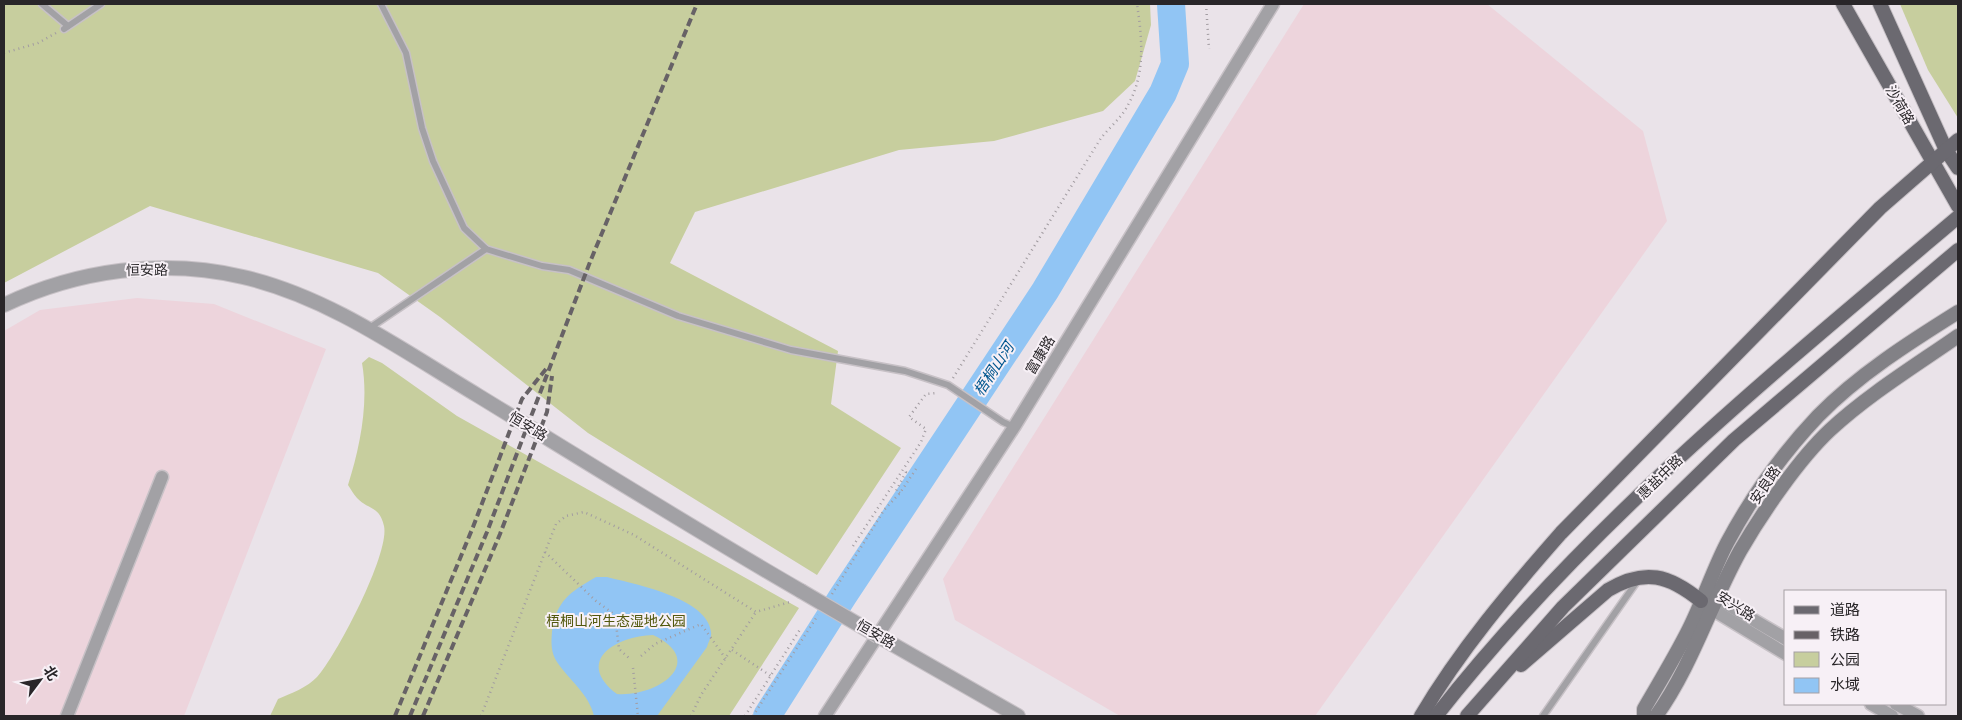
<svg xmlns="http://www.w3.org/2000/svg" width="1962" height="720" font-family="Barlow,'Noto Sans SC',sans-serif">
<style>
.commercial{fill:#edd4dc}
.green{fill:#c7ce9e}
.water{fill:#91c5f4;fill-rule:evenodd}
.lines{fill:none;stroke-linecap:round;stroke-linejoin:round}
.river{stroke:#91c5f4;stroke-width:28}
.service-casing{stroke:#c7c1c6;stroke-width:9}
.minor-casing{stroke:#c7c1c6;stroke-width:15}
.tertiary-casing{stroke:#c7c1c6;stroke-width:16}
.secondary-casing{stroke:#c7c1c6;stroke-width:16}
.primary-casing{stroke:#c7c1c6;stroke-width:16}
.path{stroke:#a29ca1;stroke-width:2.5;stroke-dasharray:1 4;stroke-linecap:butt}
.service{stroke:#a2a1a5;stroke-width:6}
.minor{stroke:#a2a1a5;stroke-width:12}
.tertiary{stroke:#a2a1a5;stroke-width:14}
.secondary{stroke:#828186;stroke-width:14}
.primary{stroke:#6b6970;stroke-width:14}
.rail{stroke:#676266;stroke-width:4;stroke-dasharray:8 4;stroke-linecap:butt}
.tertiary-bridge-casing{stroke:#c7c1c6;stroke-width:16;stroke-linecap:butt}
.tertiary-bridge{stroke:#a2a1a5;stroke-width:14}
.labels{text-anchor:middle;stroke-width:4;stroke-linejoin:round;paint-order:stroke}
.street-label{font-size:14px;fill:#292629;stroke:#f7f0f6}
.park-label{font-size:14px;fill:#52580d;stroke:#f7f0f6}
.water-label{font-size:15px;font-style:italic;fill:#00568f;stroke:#f7f0f6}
</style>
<rect width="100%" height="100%" fill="#eae3e9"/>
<g class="commercial">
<polygon points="1304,4 1487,4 1643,131 1667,221 1315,716 1120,716 955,620 943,579"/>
<polygon points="137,298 214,304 326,349 184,716 4,716 4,331 40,310"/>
</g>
<g class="green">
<polygon points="4,4 1150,4 1151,25 1135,81 1103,111 994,141 899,150 695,212 670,263 838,351 831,404 901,448 817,575 588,433 440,317 378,273 150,206 4,283"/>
<polygon points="1900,4 1958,4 1958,118 1928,70"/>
<path d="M369 357 382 363 457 416 799 608 729 716H270L278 699C290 694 308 687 317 677 337 655 390 553 384 526 379 505 368 510 357 498 353 494 351 489 348 485 360 447 369 403 362 363Z"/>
</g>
<path class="water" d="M596 577H607C634 584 708 598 711 632 712 637 708 642 707 647L657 716H594C589 694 569 680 557 662 551 653 551 643 552 632 556 601 570 592 596 577ZM653 635C708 661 659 697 617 694 574 661 616 636 653 635Z"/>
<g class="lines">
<polyline class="river" points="767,716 843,596 1045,291 1163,93 1175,64 1171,4"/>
<defs>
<g id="service">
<polyline points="42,4 68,26"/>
<polyline points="381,4 406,53 422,128 433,161 464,228 486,249 542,266 569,270 678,316 791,350 905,371 948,385 1003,422 1014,427"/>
<polyline points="64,29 101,4"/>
<polyline points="368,329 486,249"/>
<polyline points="1543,716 1638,580"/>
</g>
<g id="minor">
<polyline points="1707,600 1718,599 1786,639"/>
<polyline points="1705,605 1786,654"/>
<polyline points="1871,704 1892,716"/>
<polyline points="1896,704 1918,716"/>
<polyline points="67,716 162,477"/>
<polyline points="825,716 1014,427 1273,4"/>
</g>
<g id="tertiary">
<path d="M4 305C77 270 164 258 243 277 329 297 402 350 477 395 585 461 692 528 801 591"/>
<polyline points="878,636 1018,716"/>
</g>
<g id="secondary">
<path d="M1644 716V709C1659 683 1675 657 1689 629 1703 601 1713 570 1727 543 1751 498 1783 453 1818 416 1858 375 1910 342 1958 312"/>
<path d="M1656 716C1692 666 1710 605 1740 551 1762 513 1799 459 1830 430 1869 394 1915 366 1958 336"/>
</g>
<g id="primary">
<polyline points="1843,4 1958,206"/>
<polyline points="1880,4 1946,150 1958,168"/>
<path d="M1521 665 1608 590C1645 568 1669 575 1701 601"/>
<path d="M1421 716C1460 650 1510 591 1561 533L1880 208 1958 140"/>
<path d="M1436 716C1585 526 1774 372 1958 217"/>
<polyline points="1467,716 1563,607 1734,440 1958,250"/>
</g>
</defs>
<use href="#service" class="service-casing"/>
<use href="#minor" class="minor-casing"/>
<use href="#tertiary" class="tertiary-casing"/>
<use href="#secondary" class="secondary-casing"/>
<use href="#primary" class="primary-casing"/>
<g class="path">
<polyline points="1206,4 1209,49"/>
<polyline points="4,53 38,43 56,33"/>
<path d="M953 378 1101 138C1110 127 1122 117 1128 105 1146 73 1142 38 1137 4"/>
<polyline points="900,493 896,491 906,472 903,470"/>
<polyline points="853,546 921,442 926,429 909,417 926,394 937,393"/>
<polyline points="545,552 596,601 615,615 619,649 629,658"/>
<polyline points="832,594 884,510 900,493 916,469"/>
<polyline points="732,650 771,676"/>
<polyline points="641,656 655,644 701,624 726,659"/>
<polyline points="633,668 638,716"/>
<polyline points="481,716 556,524 566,516 584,512 634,535 756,612 790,602"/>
<polyline points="691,716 701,695 756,612"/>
<polyline points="745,716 801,628"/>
<polyline points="753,716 818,615"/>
</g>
<use href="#service" class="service"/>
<use href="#minor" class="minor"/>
<use href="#tertiary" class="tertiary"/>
<use href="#secondary" class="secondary"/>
<use href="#primary" class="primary"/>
<g class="rail">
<polyline points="395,716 473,527 522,399 546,369"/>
<polyline points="410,716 487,532 590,262 697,4"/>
<polyline points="423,716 500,534 547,412 552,376"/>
</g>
<defs>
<polyline id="tertiary-bridge" points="801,591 878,636"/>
</defs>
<use href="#tertiary-bridge" class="tertiary-bridge-casing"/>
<use href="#tertiary-bridge" class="tertiary-bridge"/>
</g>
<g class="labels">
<g class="street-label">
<text transform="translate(1900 105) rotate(60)" y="5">沙荷路</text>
<text transform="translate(147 270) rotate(-1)" y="5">恒安路</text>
<text transform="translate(1040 355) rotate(-59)" y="5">富康路</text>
<text transform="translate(528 426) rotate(31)" y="5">恒安路</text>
<text transform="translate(1660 477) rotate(-44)" y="5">惠盐中路</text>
<text transform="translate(1765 485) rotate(-56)" y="5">安良路</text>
<text transform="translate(1736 606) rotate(32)" y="5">安兴路</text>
<text transform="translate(876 634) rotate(30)" y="5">恒安路</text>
</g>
<g class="park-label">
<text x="616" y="626">梧桐山河生态湿地公园</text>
</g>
<g class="water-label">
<text transform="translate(994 369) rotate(-57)" y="5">梧桐山河</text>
</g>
</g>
<rect width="1962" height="720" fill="none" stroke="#292629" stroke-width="10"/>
<rect x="1784" y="590" width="162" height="115" fill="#f7f0f6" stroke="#a59fa4"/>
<rect x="1794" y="606" width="25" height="8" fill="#6b6970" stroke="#a59fa4"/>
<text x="1830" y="615" font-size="15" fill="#292629">道路</text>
<rect x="1794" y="631" width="25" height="8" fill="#676266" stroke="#a59fa4"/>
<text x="1830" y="640" font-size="15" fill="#292629">铁路</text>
<rect x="1794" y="652" width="25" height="15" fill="#c7ce9e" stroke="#a59fa4"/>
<text x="1830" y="665" font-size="15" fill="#292629">公园</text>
<rect x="1794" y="678" width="25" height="15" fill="#91c5f4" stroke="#a59fa4"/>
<text x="1830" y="690" font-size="15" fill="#292629">水域</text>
<g transform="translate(40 680) rotate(58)" stroke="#f7f0f6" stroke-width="4" paint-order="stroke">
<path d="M0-4L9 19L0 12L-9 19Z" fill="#292629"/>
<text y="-8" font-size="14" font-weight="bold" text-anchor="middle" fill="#292629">北</text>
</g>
</svg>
